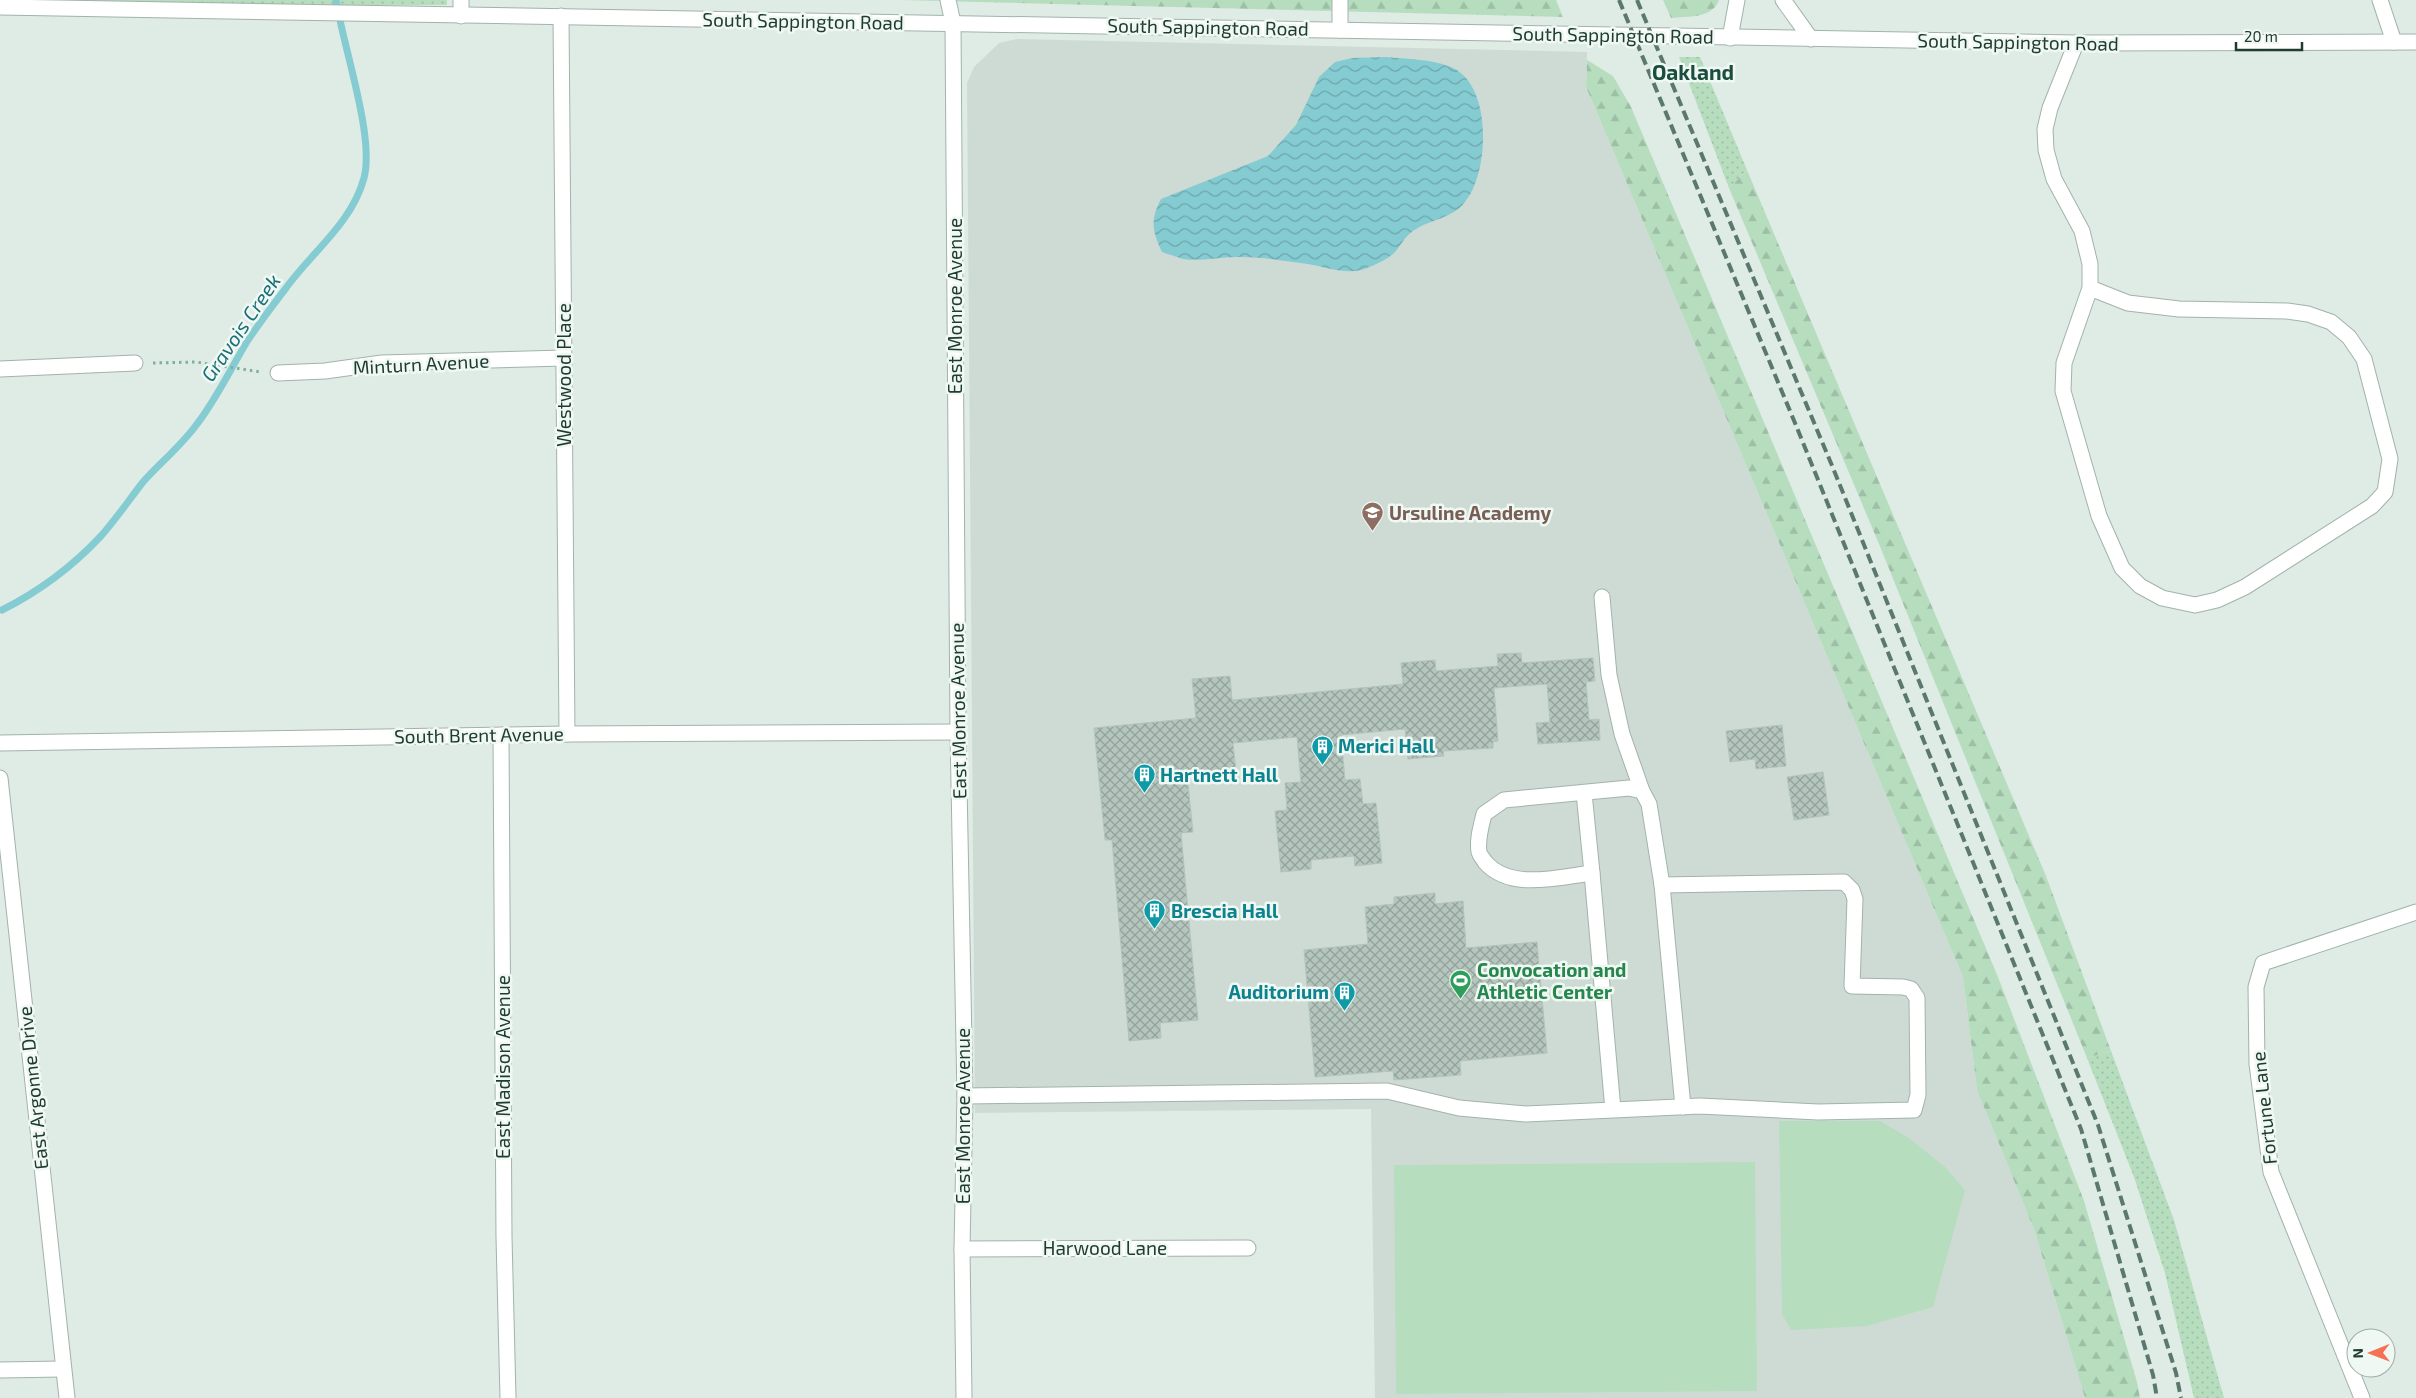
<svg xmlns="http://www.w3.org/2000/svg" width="2416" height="1398" font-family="'Exo 2',sans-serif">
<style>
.built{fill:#cedbd4}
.grass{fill:url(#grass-dots)}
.forest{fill:url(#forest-firs)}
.pitch{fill:#b7ddbf}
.water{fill:url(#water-waves)}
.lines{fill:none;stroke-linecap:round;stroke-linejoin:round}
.stream{stroke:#85cbd2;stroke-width:7}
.building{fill:url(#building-cross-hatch);stroke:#b2c5bc}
.minor-casing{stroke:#a2b3ac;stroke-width:17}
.path{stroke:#7fb09d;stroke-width:3;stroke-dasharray:2.5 4;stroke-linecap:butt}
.minor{stroke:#fff;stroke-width:15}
.rail{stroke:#5a786e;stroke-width:4;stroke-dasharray:10 5;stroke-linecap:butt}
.labels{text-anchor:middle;stroke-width:5;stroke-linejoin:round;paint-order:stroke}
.street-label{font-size:19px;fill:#203c32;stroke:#f0f8f3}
.education-label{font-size:19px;font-weight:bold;fill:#785e54;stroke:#f0f8f3;text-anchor:start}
.culture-label{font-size:19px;font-weight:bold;fill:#0d838f;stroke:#f0f8f3;text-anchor:start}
.leisure-label{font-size:19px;font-weight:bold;fill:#27864d;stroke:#f0f8f3;text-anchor:start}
.water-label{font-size:20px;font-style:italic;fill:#196f79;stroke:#f0f8f3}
.quarter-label{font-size:21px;font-weight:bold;fill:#1b4e3f;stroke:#f0f8f3}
</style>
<defs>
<pattern id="grass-dots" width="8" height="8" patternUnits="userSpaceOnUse" patternTransform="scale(1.25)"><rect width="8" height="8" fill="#b7ddbf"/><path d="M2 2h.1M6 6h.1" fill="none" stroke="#9dbfa5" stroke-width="1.8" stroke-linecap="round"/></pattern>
<pattern id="forest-firs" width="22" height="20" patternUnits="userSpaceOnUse" patternTransform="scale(1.25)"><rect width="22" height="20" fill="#b7ddbf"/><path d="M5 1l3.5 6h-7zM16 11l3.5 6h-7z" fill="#9dbfa5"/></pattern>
<pattern id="water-waves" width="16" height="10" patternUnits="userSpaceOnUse" patternTransform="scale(1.25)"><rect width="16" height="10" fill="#85cbd2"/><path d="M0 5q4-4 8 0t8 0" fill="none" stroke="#6ca6ab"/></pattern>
<pattern id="building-cross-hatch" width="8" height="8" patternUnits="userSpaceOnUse" patternTransform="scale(1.25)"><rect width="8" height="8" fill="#b5c6be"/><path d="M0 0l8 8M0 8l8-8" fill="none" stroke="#93a29b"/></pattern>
</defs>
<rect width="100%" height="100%" fill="#dfebe5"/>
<polygon class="built" points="1017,39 1587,52 1586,87 1963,977 1977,1090 2035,1232 2085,1398 1375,1398 1371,1109 975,1113 967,83 974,67 999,43"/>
<g class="grass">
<polygon points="0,0 447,0 447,5 211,5"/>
<polygon points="1679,57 1700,57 1747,170 1729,188"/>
<polygon points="2111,1051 2174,1220 2224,1398 2194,1398 2165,1273 2134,1177 2087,1058"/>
</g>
<g class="forest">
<polygon points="900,0 1556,0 1563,17"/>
<path d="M1663 0H1719C1712 19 1688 16 1671 18Z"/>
<polygon points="1587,60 1613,76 1631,107 1998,977 2084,1201 2137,1382 2140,1398 2085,1398 2035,1232 1977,1090 1963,977 1586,87"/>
<polygon points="1747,170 2046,876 2111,1051 2087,1058 1879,544 1729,188"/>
</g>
<g class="pitch">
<polygon points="1779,1121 1880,1121 1909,1138 1945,1167 1965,1190 1933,1307 1867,1326 1791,1330 1782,1314"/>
<polygon points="1755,1162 1757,1391 1396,1394 1394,1165"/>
</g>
<path class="water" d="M1386 57C1407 59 1434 59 1453 68 1493 87 1489 173 1465 202 1452 219 1430 219 1413 231 1404 237 1401 246 1394 253 1388 259 1375 265 1367 268 1348 276 1327 267 1308 264 1285 261 1263 257 1240 257 1222 256 1201 262 1183 259 1176 257 1169 254 1162 252 1152 231 1150 220 1161 199L1268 156 1296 125 1319 77 1335 62 1352 58Z"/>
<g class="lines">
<path class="stream" d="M2 610C40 591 72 567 101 536 116 519 129 500 143 482 160 463 182 445 197 424 217 398 231 368 248 340 260 322 273 305 286 288 312 252 352 223 364 178 375 137 343 46 336 0"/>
</g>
<g class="building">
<polygon points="1521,653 1522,663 1593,658 1595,681 1586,682 1589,720 1599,719 1600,740 1538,744 1536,723 1550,722 1547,684 1494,688 1498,741 1493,742 1493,748 1443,751 1444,756 1408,759 1405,729 1341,735 1345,780 1360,779 1363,804 1376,803 1382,863 1355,866 1354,856 1311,860 1311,869 1281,872 1275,811 1287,810 1285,783 1301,782 1297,737 1233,743 1236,771 1187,775 1193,832 1181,833 1198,1020 1160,1023 1161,1038 1129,1041 1112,840 1105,840 1094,728 1196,718 1192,679 1230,676 1232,700 1403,684 1401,663 1435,660 1436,671 1498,666 1497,654"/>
<polygon points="1782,725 1786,766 1756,769 1755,759 1730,762 1726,731"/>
<polygon points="1823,772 1829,815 1794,820 1787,777"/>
<polygon points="1435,893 1435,904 1463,901 1466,948 1537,942 1547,1053 1460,1061 1461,1075 1394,1080 1393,1071 1315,1077 1304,950 1368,944 1365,907 1394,904 1394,897"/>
</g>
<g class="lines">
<defs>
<g id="minor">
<polyline points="948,0 953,23 958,732 965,1096 962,1249 964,1398"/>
<polyline points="1783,0 1811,39"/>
<polyline points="2380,0 2394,42"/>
<polyline points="0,7 2076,43 2416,42"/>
<polyline points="461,16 461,0"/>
<polyline points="561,16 567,734"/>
<polyline points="1340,30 1340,0"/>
<polyline points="1730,38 1737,0"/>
<polyline points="2076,43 2050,108 2045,129 2046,150 2054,179 2082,231 2090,264 2090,288 2064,363 2063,391 2099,516 2122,568 2140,586 2162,598 2195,605 2217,600 2245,587 2372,506 2385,492 2390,459 2364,359 2349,337 2331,322 2308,314 2287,311 2179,309 2128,303 2090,288"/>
<polyline points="0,369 135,363"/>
<polyline points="278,373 325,371 382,363 564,358"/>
<polyline points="1602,597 1609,675 1622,734 1642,791"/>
<polyline points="501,735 504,1237 508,1398"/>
<polyline points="0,743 567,734 958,732"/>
<polyline points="0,778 67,1398"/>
<polyline points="1584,793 1592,873"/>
<polyline points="1662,885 1683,1107"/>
<path d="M965 1096 1387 1091 1459 1108 1526 1114 1700 1106 1818 1112 1914 1110 1918 1095 1917 998 1911 989 1903 987 1852 986 1855 899 1852 890 1844 882 1662 885 1649 804 1642 791 1629 788 1504 800 1484 814C1481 827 1477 839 1479 852 1480 856 1483 858 1485 862 1510 891 1558 877 1592 873L1613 1110"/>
<polyline points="962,1249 1248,1248"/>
<polyline points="0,1370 63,1369"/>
<polyline points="2362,1398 2271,1172 2257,1064 2256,987 2263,963 2416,912"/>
</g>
</defs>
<use href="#minor" class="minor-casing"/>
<polyline class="path" points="153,363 196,362 261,372"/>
<use href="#minor" class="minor"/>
<g class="rail">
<polyline points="1619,0 1795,423 2081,1129 2153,1375 2157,1398"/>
<polyline points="1637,0 1833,468 2098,1125 2176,1373 2181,1398"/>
</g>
</g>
<defs>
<symbol id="school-pin" viewBox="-11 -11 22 30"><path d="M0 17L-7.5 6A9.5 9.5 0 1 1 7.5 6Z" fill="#8d6e63" stroke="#f0f8f3"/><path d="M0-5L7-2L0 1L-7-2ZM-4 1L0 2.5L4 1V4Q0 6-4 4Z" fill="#fff"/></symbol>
<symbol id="building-pin" viewBox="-11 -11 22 30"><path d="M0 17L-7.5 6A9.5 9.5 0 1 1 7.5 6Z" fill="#0f9aa8" stroke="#f0f8f3"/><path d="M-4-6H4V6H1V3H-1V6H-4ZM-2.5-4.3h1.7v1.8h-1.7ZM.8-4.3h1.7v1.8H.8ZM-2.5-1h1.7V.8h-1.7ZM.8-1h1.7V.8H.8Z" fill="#fff"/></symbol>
<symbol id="stadium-pin" viewBox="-11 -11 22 30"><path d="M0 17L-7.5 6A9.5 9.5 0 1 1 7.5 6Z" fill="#2e9e5b" stroke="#f0f8f3"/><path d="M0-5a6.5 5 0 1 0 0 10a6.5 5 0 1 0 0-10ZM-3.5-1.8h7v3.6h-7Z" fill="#fff"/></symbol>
</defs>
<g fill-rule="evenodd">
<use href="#school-pin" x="1360" y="500" width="25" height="34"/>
<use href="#building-pin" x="1310" y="734" width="25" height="34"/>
<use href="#building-pin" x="1132" y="762" width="25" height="34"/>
<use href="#building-pin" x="1142" y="898" width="25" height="34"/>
<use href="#stadium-pin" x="1448" y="968" width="25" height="34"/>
<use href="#building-pin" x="1332" y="980" width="25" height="34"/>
</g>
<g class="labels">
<g class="street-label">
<text transform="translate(803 21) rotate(1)" y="7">South Sappington Road</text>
<text transform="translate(1208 27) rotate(1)" y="7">South Sappington Road</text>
<text transform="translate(1613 35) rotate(1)" y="7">South Sappington Road</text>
<text transform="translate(2018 42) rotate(1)" y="7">South Sappington Road</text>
<text transform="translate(955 306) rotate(-90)" y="7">East Monroe Avenue</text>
<text transform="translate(421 364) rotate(-3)" y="7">Minturn Avenue</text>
<text transform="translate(564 375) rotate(-90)" y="7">Westwood Place</text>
<text transform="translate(958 711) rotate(-91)" y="7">East Monroe Avenue</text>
<text transform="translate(479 735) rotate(-1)" y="7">South Brent Avenue</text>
<text transform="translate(503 1067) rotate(-90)" y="7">East Madison Avenue</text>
<text transform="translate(33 1088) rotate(-96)" y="7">East Argonne Drive</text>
<text transform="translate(2264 1108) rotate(-96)" y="7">Fortune Lane</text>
<text transform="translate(963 1116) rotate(-90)" y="7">East Monroe Avenue</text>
<text x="1105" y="1255">Harwood Lane</text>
</g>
<g class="education-label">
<text x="1389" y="520">Ursuline Academy</text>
</g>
<g class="culture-label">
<text x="1338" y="753">Merici Hall</text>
<text x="1160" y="782">Hartnett Hall</text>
<text x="1171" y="918">Brescia Hall</text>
<text x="1329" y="999" text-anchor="end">Auditorium</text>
</g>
<g class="leisure-label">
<text x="1477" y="977">Convocation and<tspan x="1477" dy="22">Athletic Center</tspan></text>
</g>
<g class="water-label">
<text transform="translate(241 328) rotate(-56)" y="7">Gravois Creek</text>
</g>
<g class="quarter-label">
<text x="1693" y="80">Oakland</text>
</g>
</g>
<g transform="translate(2371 1353) rotate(269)"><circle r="24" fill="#f0f8f3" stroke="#9dada6"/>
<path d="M0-4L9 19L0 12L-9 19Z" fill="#f67153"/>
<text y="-8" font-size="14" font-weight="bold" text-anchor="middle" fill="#203c32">N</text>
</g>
<path d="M2236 42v8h66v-8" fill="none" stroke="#203c32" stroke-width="2.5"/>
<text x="2244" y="42" font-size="15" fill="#203c32" stroke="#f0f8f3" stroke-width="4" paint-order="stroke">20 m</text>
</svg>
